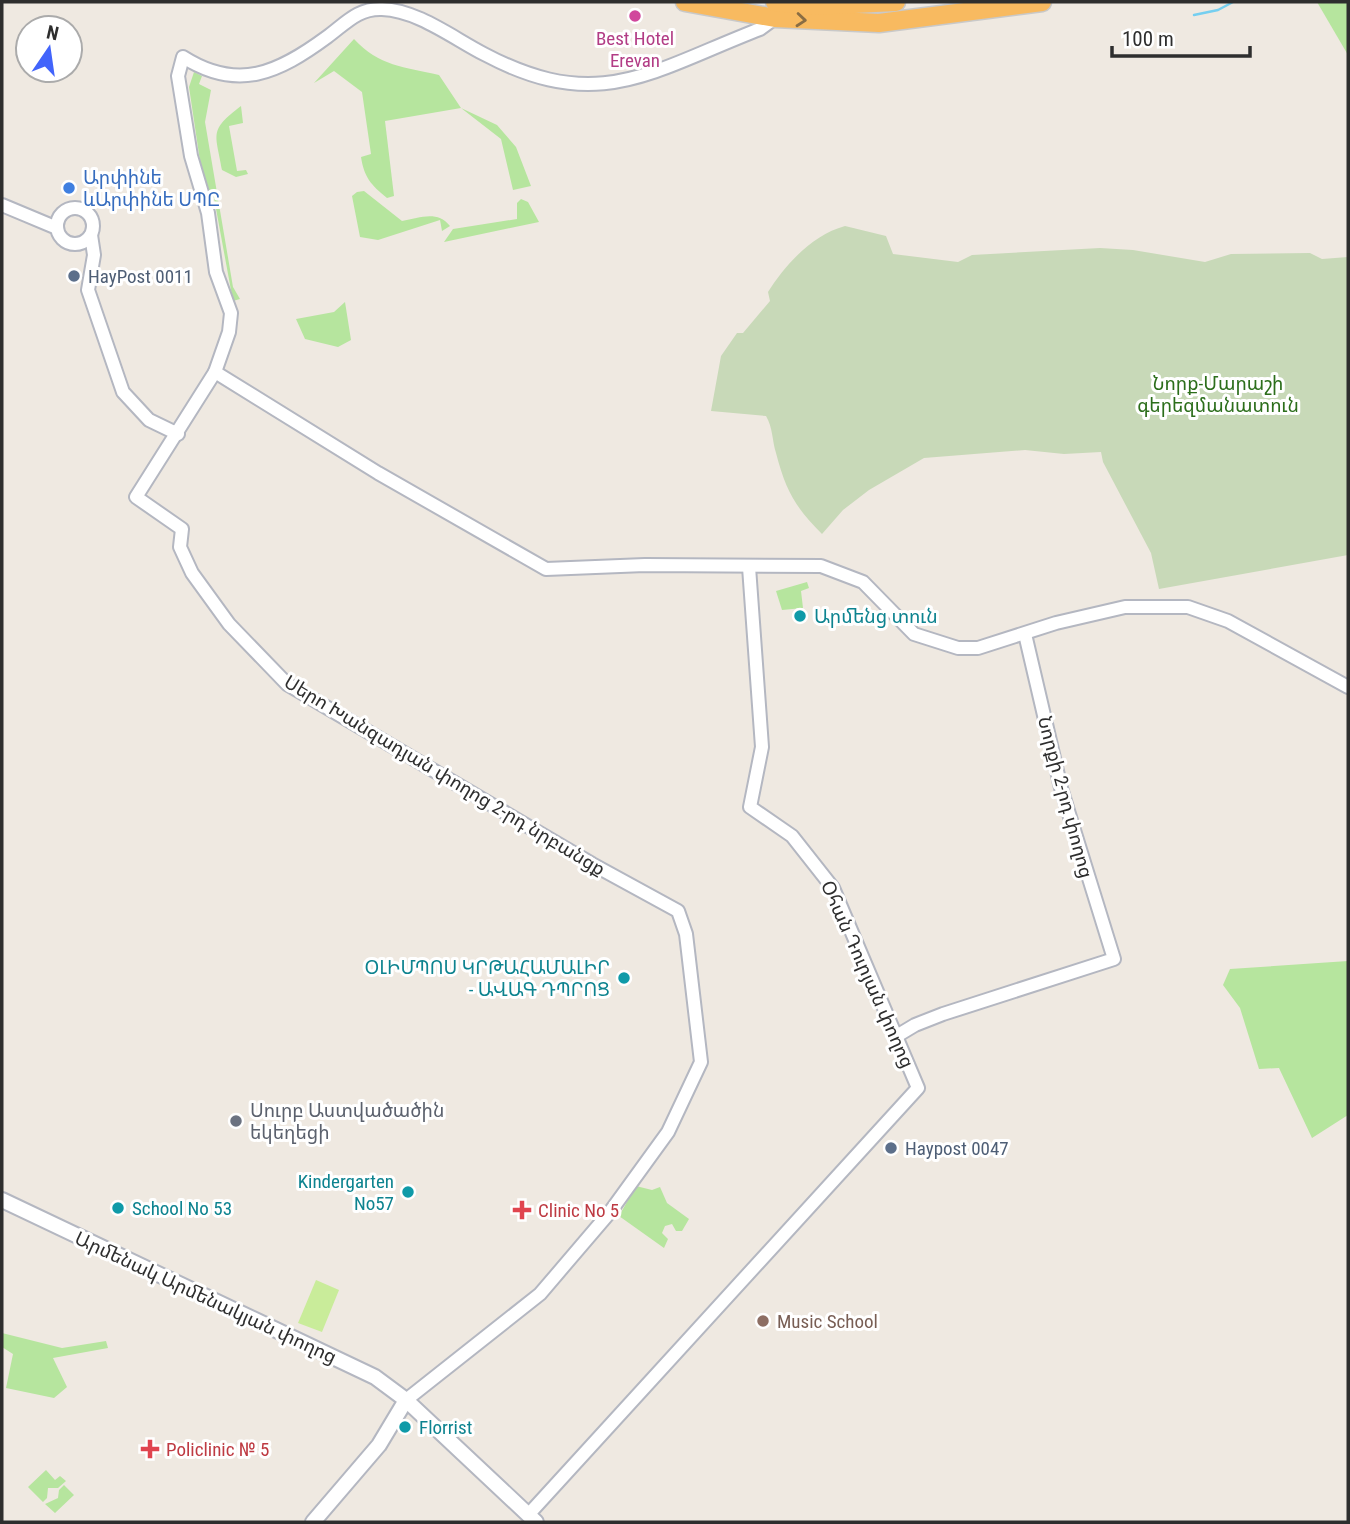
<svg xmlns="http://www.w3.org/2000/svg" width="1350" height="1524" font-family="'Roboto Condensed','Noto Sans Armenian',sans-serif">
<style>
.green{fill:#b6e59e}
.cemetery{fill:#c8d9b8}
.pitch{fill:#c9ec9a}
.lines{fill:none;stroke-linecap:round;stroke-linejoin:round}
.stream{stroke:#75cff0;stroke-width:2.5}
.tertiary-casing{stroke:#b4b7c1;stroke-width:16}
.secondary-casing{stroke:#b4b7c1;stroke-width:18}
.trunk-casing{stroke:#c9c9c9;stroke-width:21}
.tertiary{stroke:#fff;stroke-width:12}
.secondary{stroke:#fff;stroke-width:14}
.trunk{stroke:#f8ba60;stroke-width:18}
.oneway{stroke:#896d44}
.hotel-dot{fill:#d1479c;stroke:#fff;stroke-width:2.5}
.shop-dot{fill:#3f7fe0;stroke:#fff;stroke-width:2.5}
.service-dot{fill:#5c6f8a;stroke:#fff;stroke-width:2.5}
.culture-dot{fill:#0f9aa8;stroke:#fff;stroke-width:2.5}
.worship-dot{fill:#6b7280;stroke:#fff;stroke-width:2.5}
.health-dot{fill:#e0444e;stroke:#fff;stroke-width:2.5}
.education-dot{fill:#8d6e63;stroke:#fff;stroke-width:2.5}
.labels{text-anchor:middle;stroke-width:6;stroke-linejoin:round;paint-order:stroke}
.hotel-label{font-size:19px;fill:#b23c85;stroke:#fff}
.shop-label{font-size:19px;fill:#366cbe;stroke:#fff;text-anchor:start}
.service-label{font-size:19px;fill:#4e5e75;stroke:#fff;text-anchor:start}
.park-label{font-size:19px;fill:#2c6e1b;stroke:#fff}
.culture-label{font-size:19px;fill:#0d838f;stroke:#fff;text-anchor:start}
.street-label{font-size:19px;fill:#2e2e2e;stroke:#fff}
.worship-label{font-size:19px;fill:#5b616d;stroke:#fff;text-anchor:start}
.health-label{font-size:19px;fill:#be3a42;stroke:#fff;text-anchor:start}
.education-label{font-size:19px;fill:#785e54;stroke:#fff;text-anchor:start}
</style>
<rect width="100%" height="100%" fill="#efe9e1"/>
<g class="green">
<polygon points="1317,2 1348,2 1348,55"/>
<path d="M354 39C379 66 404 67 439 75L461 108 497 125 516 147 531 186 513 190 501 139 461 108 385 121 394 196 387 198C371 185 364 177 361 157L371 154 362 92 334 71 314 83Z"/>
<polygon points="194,72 202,76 199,84 211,90 205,122 233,287 240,299 233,301 214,198 203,181 189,87"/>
<path d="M241 106 243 123 229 126 237 171 246 170 248 174 236 177 222 170C216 133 208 131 241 106Z"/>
<path d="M364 191 402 221C420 218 437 210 450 226L442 231 440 220 378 240 360 237 352 196 357 192Z"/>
<polygon points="521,199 528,202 539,222 444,242 453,229 517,219 517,203"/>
<polygon points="345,302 351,340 338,347 305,339 296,319 334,312"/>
<polygon points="807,582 809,588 801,591 803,608 782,610 776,591"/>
<polygon points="1348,961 1348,1115 1312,1138 1279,1068 1259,1069 1240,1008 1223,985 1230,969"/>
<polygon points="636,1186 652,1190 660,1187 667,1203 689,1219 682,1231 676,1231 672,1224 665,1226 662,1233 668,1239 664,1248 619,1216"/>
<polygon points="2,1333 62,1348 106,1341 108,1348 53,1358 67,1387 54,1398 6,1388 13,1354 2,1347"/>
<polygon points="46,1470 55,1480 60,1476 66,1481 58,1488 48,1488 47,1498 43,1502 28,1487"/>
<polygon points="64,1485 74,1495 55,1513 45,1504 58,1498 59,1490"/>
</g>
<path class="cemetery" d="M845 226 886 236 893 254 958 262 972 255 1100 248 1133 250 1205 262 1231 254 1310 253 1322 259 1348 257V555L1159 589 1151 553 1103 462 1101 452 1064 454 1025 450 924 458 869 490 843 510 822 534C795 507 786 491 776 453 772 440 773 428 766 416L711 411 721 356 737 333H743L770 301 768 292C785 265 812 235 845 226Z"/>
<polygon class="pitch" points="316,1280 339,1290 322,1332 298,1323"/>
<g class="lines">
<polyline class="stream" points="1194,15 1218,10 1233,2"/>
<defs>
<g id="tertiary">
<polyline points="2,205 57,228"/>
<circle cx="75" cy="226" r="18"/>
<polyline points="91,235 94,255 88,290 123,392 149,420 178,434"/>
<path d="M215 372 229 332 231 313 216 272 208 213 191 156 178 76 183 57C238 92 278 73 327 37 346 23 358 8 382 9 417 10 453 38 484 54 599 115 651 71 760 29L775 18"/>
<polyline points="895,1037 915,1025 943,1014 1114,959 1061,788 1025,634"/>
<polyline points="406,1400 540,1294 610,1212 668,1132 701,1062 686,934 678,911 592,864 287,684 229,624 192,573 180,547 182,529 136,497 215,372 378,473 546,569 645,565 821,566 863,582 914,634 958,648 978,648 1056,623 1125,607 1188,607 1228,621 1348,687"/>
<polyline points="528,1515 918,1088 833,888 792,836 750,807 762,747 749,567"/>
</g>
<g id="secondary">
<polyline points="2,1200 375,1377 406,1400 536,1522"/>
<polyline points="313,1522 379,1445 406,1400"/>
</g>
<g id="trunk">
<polyline points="685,2 775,18 879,23 1042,2"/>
<polyline points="775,2 813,6 896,2"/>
</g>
</defs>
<use href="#tertiary" class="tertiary-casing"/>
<use href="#secondary" class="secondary-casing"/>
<use href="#trunk" class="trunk-casing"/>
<use href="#tertiary" class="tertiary"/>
<use href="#secondary" class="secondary"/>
<use href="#trunk" class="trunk"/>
</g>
<defs><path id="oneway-chevron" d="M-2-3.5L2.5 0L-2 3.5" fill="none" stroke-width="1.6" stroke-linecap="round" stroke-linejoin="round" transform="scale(1.75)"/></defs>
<use class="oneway" href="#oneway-chevron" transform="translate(801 20) rotate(5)"/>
<circle class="hotel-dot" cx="635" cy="16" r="7"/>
<circle class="shop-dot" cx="69" cy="188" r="7"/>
<g class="service-dot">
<circle cx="74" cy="276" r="7"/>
<circle cx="891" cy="1148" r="7"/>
</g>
<g class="culture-dot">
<circle cx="800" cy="616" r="7"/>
<circle cx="624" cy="978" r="7"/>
<circle cx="408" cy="1192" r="7"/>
<circle cx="118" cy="1208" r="7"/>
<circle cx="405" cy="1427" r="7"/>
</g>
<circle class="worship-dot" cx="236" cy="1121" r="7"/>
<g class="health-dot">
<path d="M518.5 1199.5h7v7h7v7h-7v7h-7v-7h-7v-7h7z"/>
<path d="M146.5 1438.5h7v7h7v7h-7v7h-7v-7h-7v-7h7z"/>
</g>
<circle class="education-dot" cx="763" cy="1321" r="7"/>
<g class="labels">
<g class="hotel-label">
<text x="635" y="45">Best Hotel<tspan x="635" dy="22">Erevan</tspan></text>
</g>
<g class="shop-label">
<text x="83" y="184">Արփինե<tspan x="83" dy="22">ևԱրփինե ՍՊԸ</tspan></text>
</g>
<g class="service-label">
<text x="88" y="283">HayPost 0011</text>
<text x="905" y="1155">Haypost 0047</text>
</g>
<g class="park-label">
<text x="1218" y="390">Նորք-Մարաշի<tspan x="1218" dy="22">գերեզմանատուն</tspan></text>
</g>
<g class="culture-label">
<text x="814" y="623">Արմենց տուն</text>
<text x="610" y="974" text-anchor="end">ՕԼԻՄՊՈՍ ԿՐԹԱՀԱՄԱԼԻՐ<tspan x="610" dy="22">- ԱՎԱԳ ԴՊՐՈՑ</tspan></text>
<text x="394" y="1188" text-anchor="end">Kindergarten<tspan x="394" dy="22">No57</tspan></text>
<text x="132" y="1215">School No 53</text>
<text x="419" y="1434">Florrist</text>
</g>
<g class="street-label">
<text transform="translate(445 775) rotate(31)" y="7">Սերո Խանզադյան փողոց 2-րդ նրբանցք</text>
<text transform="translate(1066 797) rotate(75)" y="7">Նորքի 2-րդ փողոց</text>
<text transform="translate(868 974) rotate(66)" y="7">Օհան Դուրյան փողոց</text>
<text transform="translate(206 1297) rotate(25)" y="7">Արմենակ Արմենակյան փողոց</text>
</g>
<g class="worship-label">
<text x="250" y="1117">Սուրբ Աստվածածին<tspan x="250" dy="22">եկեղեցի</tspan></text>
</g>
<g class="health-label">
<text x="538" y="1217">Clinic No 5</text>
<text x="166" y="1456">Policlinic № 5</text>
</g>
<g class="education-label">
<text x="777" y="1328">Music School</text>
</g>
</g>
<rect width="1350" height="1524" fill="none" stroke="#2e2e2e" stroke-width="7"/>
<g transform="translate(49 49) rotate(13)"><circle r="33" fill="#ffffff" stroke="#ababab" stroke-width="2"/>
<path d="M0-5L12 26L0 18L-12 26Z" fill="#4264fb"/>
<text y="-10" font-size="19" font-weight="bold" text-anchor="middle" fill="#2e2e2e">N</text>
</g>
<path d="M1112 46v10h138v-10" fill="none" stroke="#2e2e2e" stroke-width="3.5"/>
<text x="1122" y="46" font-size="21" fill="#2e2e2e" stroke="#ffffff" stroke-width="5" paint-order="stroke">100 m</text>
</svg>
